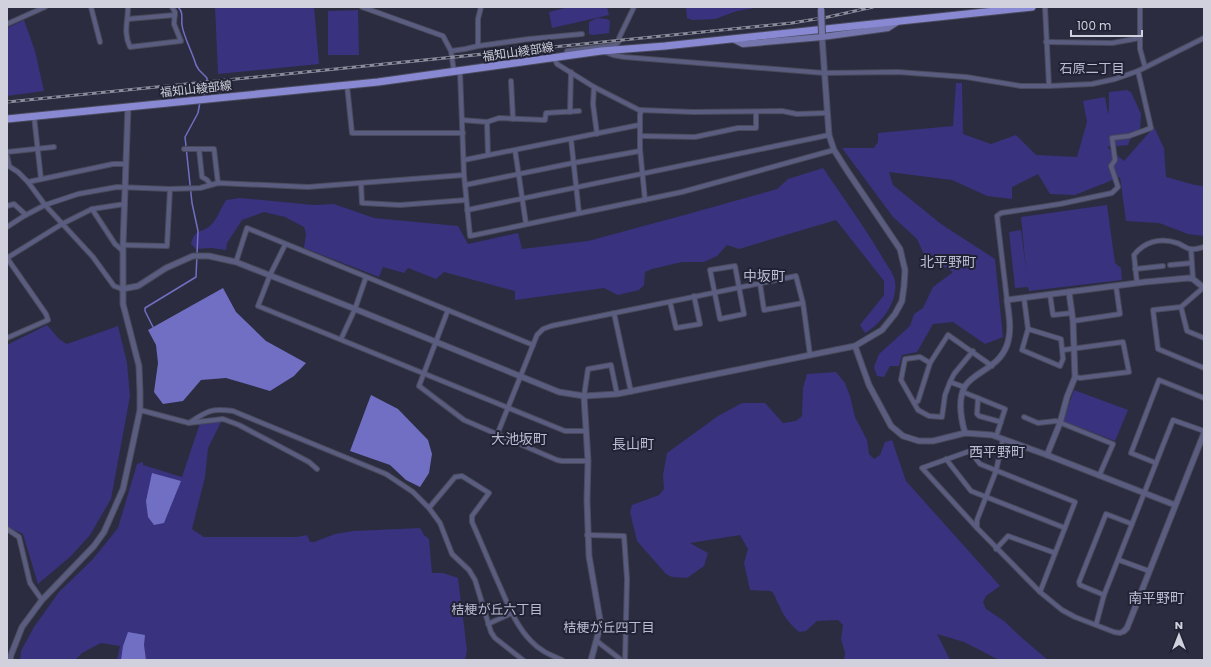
<svg xmlns="http://www.w3.org/2000/svg" width="1211" height="667" font-family="Poppins,'Noto Sans JP',sans-serif">
<style>
.green{fill:#39327e}
.water{fill:#716fc3}
.lines{fill:none;stroke-linecap:round;stroke-linejoin:round}
.stream{stroke:#716fc3;stroke-width:1.5}
.minor-casing{stroke:#494a5b;stroke-width:6}
.tertiary-casing{stroke:#494a5b;stroke-width:7}
.secondary-casing{stroke:#494a5b;stroke-width:8}
.primary-casing{stroke:#494a5b;stroke-width:9}
.minor{stroke:#5b5d80;stroke-width:4}
.tertiary{stroke:#5b5d80;stroke-width:5}
.secondary{stroke:#7576ae;stroke-width:6}
.primary{stroke:#8889d2;stroke-width:7}
.rail-casing{stroke:#8b8c9b;stroke-width:3}
.rail{stroke:#212234;stroke-width:1.5;stroke-dasharray:4.5;stroke-linecap:butt}
.secondary-bridge-casing{stroke:#494a5b;stroke-width:8;stroke-linecap:butt}
.secondary-bridge{stroke:#7576ae;stroke-width:6}
.labels{text-anchor:middle;stroke-width:4;stroke-linejoin:round;paint-order:stroke}
.street-label{font-size:12px;fill:#d0d1dd;stroke:#212234}
.neighbourhood-label{font-size:13px;fill:#bbbdd5;stroke:#212234}
.quarter-label{font-size:14px;fill:#bbbdd5;stroke:#212234}
</style>
<rect width="100%" height="100%" fill="#2b2c3f"/>
<g class="green">
<polygon points="215,7 314,7 319,64 218,74"/>
<polygon points="569,7 607,7 609,15 552,28 549,12"/>
<polygon points="686,7 760,7 737,11 715,19 692,20 687,18"/>
<polygon points="358,10 359,55 328,55 328,11"/>
<polygon points="597,18 607,19 610,21 609,33 593,35 589,34 589,22"/>
<polygon points="24,20 35,51 44,91 7,96 7,28"/>
<polygon points="956,83 962,83 963,134 991,144 1016,135 1036,155 1077,157 1087,122 1083,101 1105,97 1108,114 1109,109 1109,92 1127,90 1131,92 1141,114 1140,131 1131,137 1128,145 1107,147 1124,161 1154,127 1164,148 1166,177 1195,185 1204,186 1204,236 1188,234 1159,223 1126,221 1120,177 1075,195 1050,194 1038,174 1012,187 1012,199 987,196 952,180 889,172 893,185 941,224 995,259 1003,337 985,344 953,322 933,324 917,352 902,355 899,366 890,366 884,377 877,376 874,367 879,354 910,326 914,314 923,308 933,287 953,272 925,257 917,239 893,217 842,148 874,148 878,142 878,133 953,126"/>
<path d="M823 168C844 199 867 230 885 262 889 268 894 275 895 281 898 302 882 323 865 333L860 325 884 295V281L836 220 739 249 727 245 717 256 704 262H682L652 269 645 272 644 285 639 290 618 295 604 288 515 300V291L444 272 436 279 408 268 404 273 383 267 379 277 304 248 306 234 304 227 285 217 264 212 242 220 227 243 226 250 211 248 196 249 191 244C195 228 201 234 211 225 216 221 222 206 226 200L240 198 314 205 334 204 374 218 458 226 468 244 518 233 522 249 588 241 688 214 777 189 788 179Z"/>
<polygon points="1107,205 1115,263 1121,268 1122,280 1029,291 1028,287 1015,288 1009,232 1021,230 1026,270 1021,217"/>
<polygon points="47,325 59,339 67,344 118,326 127,363 130,396 111,499 90,535 71,556 38,584 23,534 7,527 7,345"/>
<path d="M836 372 845 383 850 396 855 417 867 440 869 454 874 459 880 455 885 442 892 440 906 481 1000 586 986 596 983 602 986 609 1004 621 1022 638 1048 660H999L964 642 937 634 950 660H844L845 653 841 639 843 625 838 620 817 621 806 631 799 632C789 623 784 617 779 605 775 599 777 597 771 591L750 590 744 563 748 549 740 535 690 543 708 553 704 566 687 578 672 577 666 574 637 541 630 512 632 505 659 495 664 489 663 475 667 453 718 416 742 403H765L783 423 796 421 802 416 803 388 807 374Z"/>
<polygon points="1074,390 1128,410 1115,441 1063,421"/>
<polygon points="215,419 221,422 208,448 205,477 192,529 204,537 297,537 307,535 310,542 314,542 335,534 353,531 420,528 424,535 429,539 432,573 443,573 458,578 467,650 465,660 117,660 120,646 101,643 82,653 75,660 20,660 21,651 34,627 59,592 93,559 118,528 137,464 143,462 143,465 182,477 200,423"/>
</g>
<g class="water">
<polygon points="223,288 236,312 266,341 306,363 294,376 270,391 226,378 201,380 183,401 163,404 154,392 158,363 156,345 148,330"/>
<polygon points="371,395 398,409 428,440 432,454 429,473 420,487 406,480 390,465 350,451"/>
<polygon points="152,473 181,481 164,523 154,525 148,517 146,501"/>
<polygon points="128,632 145,635 144,645 146,660 121,660 123,646"/>
</g>
<g class="lines">
<g class="stream">
<path d="M178 7C184 13 181 18 182 25 183 35 193 54 196 65L199 70 207 78C207 86 208 91 202 97"/>
<polyline points="153,327 145,311 145,308 196,277 198,231 192,203 185,137 198,113 200,102"/>
</g>
<defs>
<g id="minor">
<polyline points="91,7 100,42"/>
<path d="M128 7C128 22 123 32 130 47L181 41 174 24 175 12 172 7"/>
<polyline points="362,7 443,36 451,51 454,72"/>
<polyline points="1045,7 1049,86"/>
<polyline points="128,19 175,15"/>
<polyline points="7,24 45,7"/>
<polyline points="1140,38 1140,49 1145,67"/>
<polyline points="1046,42 1112,43 1140,38 1140,7"/>
<polyline points="478,46 529,39 582,34"/>
<polyline points="451,51 465,49 478,46 478,19 481,7"/>
<polyline points="605,52 613,55 624,57 824,73 898,72 966,77 1021,86 1049,86 1092,84 1115,79 1138,71 1204,38"/>
<polyline points="565,57 567,51 616,45 619,41 619,38 634,7"/>
<polyline points="554,58 557,64 594,87 639,110 693,112 782,111 797,114 826,113"/>
<polyline points="460,71 464,175 470,236 682,192 834,150"/>
<polyline points="511,81 513,119"/>
<polyline points="347,85 352,133 463,133"/>
<polyline points="594,87 593,104 597,134"/>
<polyline points="642,110 640,114 640,149 645,200"/>
<polyline points="570,112 571,72"/>
<polyline points="34,116 41,179"/>
<polyline points="462,120 487,122 488,155"/>
<polyline points="487,122 499,118 545,120 546,113 579,111"/>
<polyline points="640,136 695,137 738,128 756,128 756,112"/>
<polyline points="571,139 579,213"/>
<polyline points="184,149 214,149 218,183"/>
<polyline points="199,149 202,177 207,180 211,185"/>
<polyline points="515,150 526,224"/>
<polyline points="7,152 54,147"/>
<polyline points="7,156 9,165"/>
<polyline points="464,160 639,125"/>
<polyline points="7,165 18,172 28,182 45,205 93,257 114,286 122,289"/>
<polyline points="28,182 113,164 126,164"/>
<polyline points="361,184 362,203 400,205 466,200"/>
<polyline points="465,185 573,163 640,151"/>
<polyline points="7,206 14,204 26,215"/>
<polyline points="92,209 115,244 123,251"/>
<polyline points="467,210 829,135"/>
<polyline points="7,227 24,216 45,205 78,194 117,187 170,189 200,188 218,183 308,187 464,175"/>
<polyline points="123,245 167,246 170,189"/>
<polyline points="285,245 270,275 258,306 565,431 586,431"/>
<polyline points="1191,249 1193,279"/>
<polyline points="7,258 62,224 92,209 125,204"/>
<polyline points="7,258 46,314 48,320 7,338"/>
<polyline points="236,262 247,228 533,345"/>
<polyline points="1170,265 1192,263"/>
<polygon points="735,266 744,314 720,319 710,270"/>
<polyline points="1135,269 1163,266"/>
<path d="M1137 283 1134 255C1144 242 1160 237 1177 243 1181 244 1187 249 1191 249 1195 250 1200 248 1204 247"/>
<polyline points="760,284 764,310 803,303"/>
<polyline points="1204,287 1181,307 1153,310 1158,349 1204,368"/>
<polyline points="1050,295 1053,315 1072,313"/>
<polyline points="1024,298 1028,329 1022,350 1060,366 1063,359 1061,339 1028,329"/>
<polyline points="1007,300 997,216 1001,213 1060,204 1112,193 1118,187 1111,166 1115,160 1112,138 1129,136 1151,128 1138,71"/>
<polyline points="670,302 676,328 700,324 694,296"/>
<polyline points="1181,307 1187,331 1204,338"/>
<polyline points="448,310 419,386 464,420 557,460 562,461 588,461"/>
<polyline points="614,313 631,392"/>
<polyline points="1073,321 1120,314 1116,286"/>
<polyline points="341,339 355,309 366,277"/>
<polyline points="1063,350 1123,342 1129,372 1080,378 1075,377"/>
<polyline points="950,382 954,374 973,351"/>
<polyline points="964,387 950,382 945,395 942,417 929,416 918,410 901,380 905,359 920,357 930,363 948,335 992,366"/>
<polyline points="963,392 1005,409 996,437"/>
<polyline points="584,396 588,369 611,365 617,394"/>
<polyline points="978,398 977,414 979,416 1001,422"/>
<polyline points="914,403 918,401 930,363"/>
<polyline points="140,410 189,423 223,419 239,425 309,462 317,469"/>
<polyline points="1024,417 1038,423 1056,421 1113,444 1099,476"/>
<path d="M189 423C207 411 211 408 233 411L386 474 413 492 429 508 440 523 452 554 469 570 475 580 491 632 495 638 523 660"/>
<polyline points="497,435 537,335 543,329 551,326 796,276 803,303 810,355"/>
<polyline points="1003,439 996,471 977,520 977,528 1040,592 1062,610 1075,617 1114,632 1120,633 1124,631"/>
<polyline points="946,459 971,491 1065,528"/>
<polyline points="1156,463 1131,453 1159,380 1204,398"/>
<path d="M429 508 455 477 462 476 489 493 472 516V522C481 542 489 562 498 582 507 602 515 625 531 641 540 651 551 655 562 660"/>
<polyline points="977,528 922,468 970,451 980,464 1075,502 1040,592"/>
<polyline points="7,529 19,537 30,583 42,600"/>
<polyline points="587,535 624,536 627,579 625,660"/>
<polyline points="996,549 1008,536 1055,553"/>
<polyline points="1119,560 1149,571"/>
<polyline points="1104,595 1080,585 1079,582 1106,514 1132,524"/>
<polyline points="488,624 512,613"/>
<polyline points="1096,625 1104,595 1173,420 1204,431"/>
<path d="M597 641C605 648 613 653 621 660"/>
</g>
<g id="tertiary">
<polyline points="122,289 138,286 166,268 193,256 209,256 236,262 355,309 559,392 584,396 617,394 855,346 882,330 895,314 902,301 904,286 905,270 900,249 848,172 834,150 829,135 822,37"/>
<polyline points="855,346 869,385 891,426 903,436 919,441 933,441 965,433 992,435 1047,455 1175,505"/>
<polyline points="584,396 588,461 587,500 589,556 600,620 600,627 591,660"/>
<path d="M965 433C961 419 958 401 964 388 966 383 973 378 977 375 990 366 1001 361 1007 345 1012 331 1009 315 1007 300L1145 282 1189 278 1193 279 1204 288"/>
<polyline points="1047,455 1060,423 1067,397 1075,377 1073,321 1069,292"/>
<polyline points="1124,631 1127,628 1204,433"/>
<polyline points="10,660 11,655 22,627 42,600 94,546 104,532 123,489 133,443 140,410 140,392 139,366 123,304 123,245 128,107"/>
</g>
<polyline id="secondary" points="733,39 743,44 822,37 888,28 899,21"/>
<polyline id="primary" points="7,119 378,82 601,51 665,46 1032,7"/>
</defs>
<use href="#minor" class="minor-casing"/>
<use href="#tertiary" class="tertiary-casing"/>
<use href="#secondary" class="secondary-casing"/>
<use href="#primary" class="primary-casing"/>
<use href="#minor" class="minor"/>
<use href="#tertiary" class="tertiary"/>
<use href="#secondary" class="secondary"/>
<use href="#primary" class="primary"/>
<defs>
<polyline id="rail" points="7,102 792,23 828,17 873,7"/>
</defs>
<use href="#rail" class="rail-casing"/>
<use href="#rail" class="rail"/>
<defs>
<polyline id="secondary-bridge" points="821,9 822,34"/>
</defs>
<use href="#secondary-bridge" class="secondary-bridge-casing"/>
<use href="#secondary-bridge" class="secondary-bridge"/>
</g>
<g class="labels">
<g class="street-label">
<text transform="translate(518 52) rotate(-8)" y="4">福知山綾部線</text>
<text transform="translate(196 89) rotate(-6)" y="4">福知山綾部線</text>
</g>
<g class="neighbourhood-label">
<text x="1092" y="73">石原二丁目</text>
<text x="497" y="614">桔梗が丘六丁目</text>
<text x="609" y="632">桔梗が丘四丁目</text>
</g>
<g class="quarter-label">
<text x="948" y="267">北平野町</text>
<text x="764" y="281">中坂町</text>
<text x="519" y="444">大池坂町</text>
<text x="633" y="449">長山町</text>
<text x="997" y="457">西平野町</text>
<text x="1156" y="603">南平野町</text>
</g>
</g>
<rect width="1211" height="667" fill="none" stroke="#d0d1dd" stroke-width="16"/>
<g transform="translate(1179 635)" stroke="#212234" stroke-width="3" paint-order="stroke">
<path d="M0-3L7 15L0 10L-7 15Z" fill="#d0d1dd"/>
<text y="-6" font-size="11" font-weight="bold" text-anchor="middle" fill="#d0d1dd">N</text>
</g>
<path d="M1071 30v6h71v-6" fill="none" stroke="#d0d1dd" stroke-width="2"/>
<text x="1077" y="30" font-size="12" fill="#d0d1dd" stroke="#212234" stroke-width="3" paint-order="stroke">100 m</text>
</svg>
